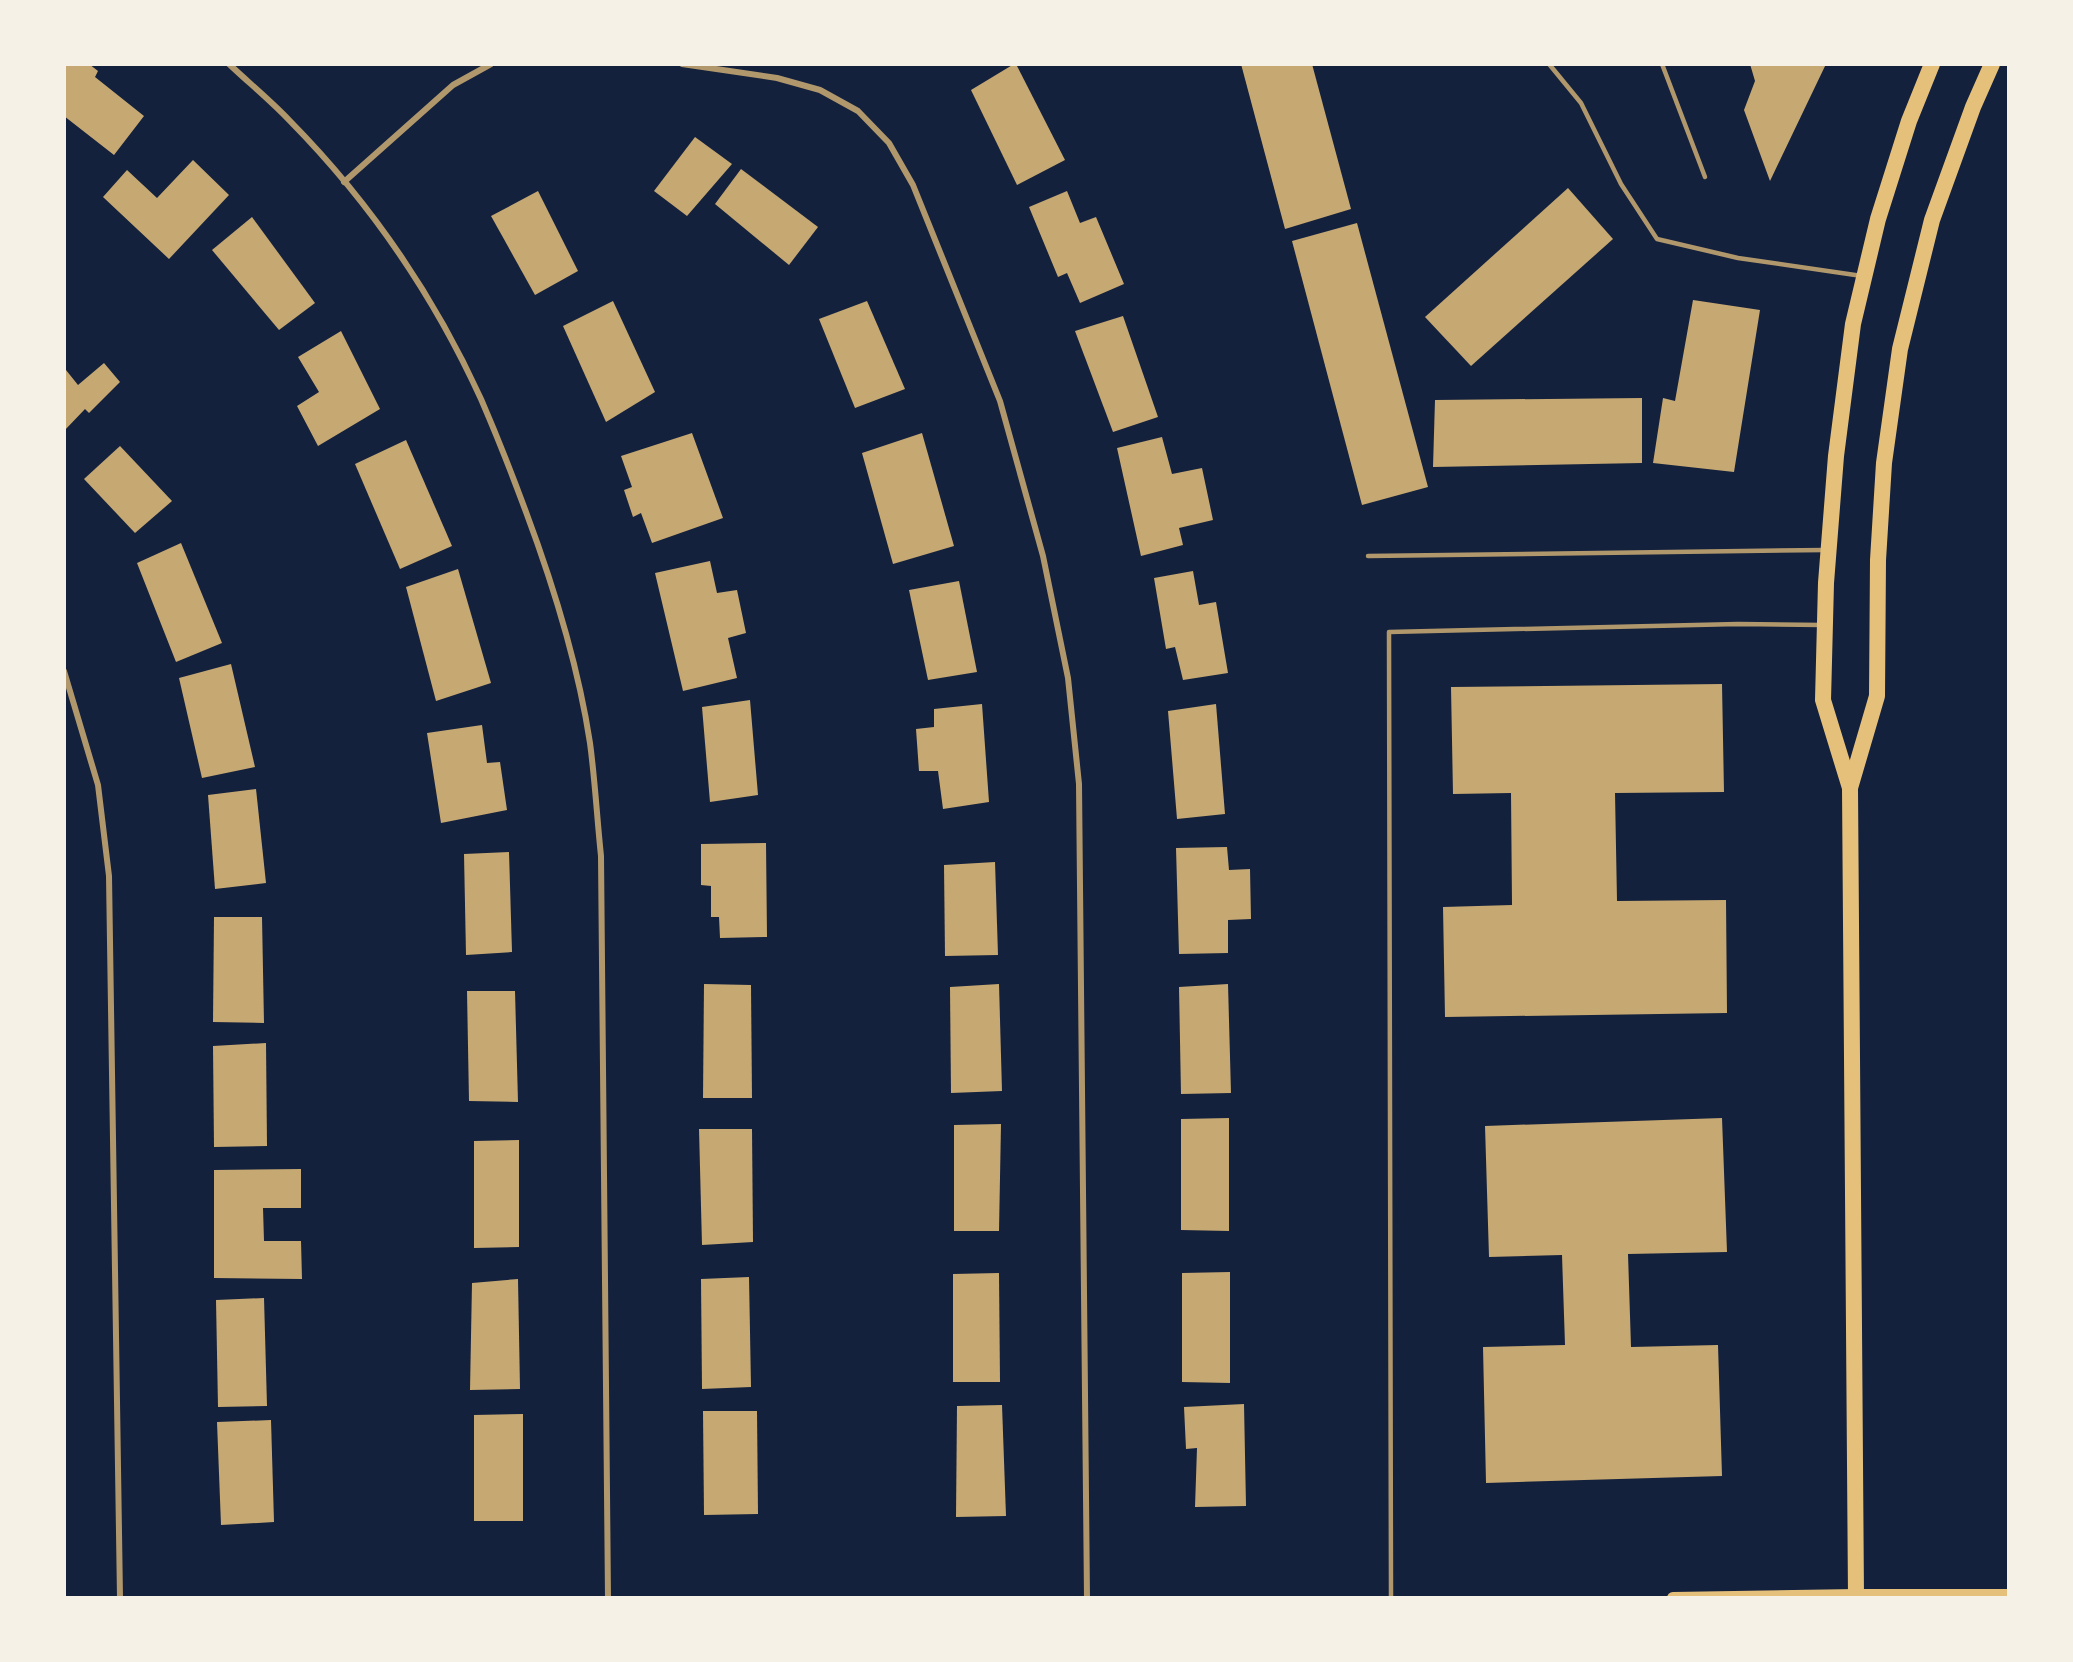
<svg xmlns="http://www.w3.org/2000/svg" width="2073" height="1662" font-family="Karla,sans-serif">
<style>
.building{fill:#c6a872}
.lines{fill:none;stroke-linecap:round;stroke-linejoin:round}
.service{stroke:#b1986c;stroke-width:4.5}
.minor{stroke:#b1986c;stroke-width:6}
.secondary{stroke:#e5c07b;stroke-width:12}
.trunk{stroke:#e5c07b;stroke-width:16}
</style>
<rect width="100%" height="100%" fill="#14213d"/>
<g class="building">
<polygon points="64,64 89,64 98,71 95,77 144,116 114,155 64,116"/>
<polygon points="1014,64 1016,64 1065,160 1017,185 971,90"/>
<polygon points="1241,64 1312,64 1351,209 1285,229"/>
<polygon points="1750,64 1826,64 1770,181 1744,110 1755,81"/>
<polygon points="695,137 732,164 687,216 654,191"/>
<polygon points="193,160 229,195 169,259 103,197 127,170 157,198"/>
<polygon points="741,169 818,227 789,265 715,204"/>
<polygon points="1568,188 1613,239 1471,366 1425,317"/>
<polygon points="538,191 578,271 535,295 491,216"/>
<polygon points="1067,191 1080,223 1096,217 1124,284 1080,303 1067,273 1058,277 1029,207"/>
<polygon points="252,217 315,303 279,330 212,250"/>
<polygon points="1357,223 1428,487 1362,505 1292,241"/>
<polygon points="1693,300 1760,310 1734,472 1653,463 1663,398 1675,401"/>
<polygon points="613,301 655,392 606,422 563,326"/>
<polygon points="867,301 905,389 855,408 819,319"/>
<polygon points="1123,316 1158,417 1113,432 1075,331"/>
<polygon points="341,331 380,409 318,446 297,406 319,392 298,357"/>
<polygon points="104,363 120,382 89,413 85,409 64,431 64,371 66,370 78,385"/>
<polygon points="1642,398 1642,463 1433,467 1435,400"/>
<polygon points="692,433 723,518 652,543 641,513 633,517 624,490 632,487 621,456"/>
<polygon points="922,433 954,546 893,564 862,453"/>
<polygon points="1162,437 1172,474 1202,468 1213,520 1179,528 1183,545 1141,556 1117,448"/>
<polygon points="406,440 452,546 400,569 355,464"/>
<polygon points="120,446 172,501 135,533 84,479"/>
<polygon points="181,543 222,643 176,662 137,563"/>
<polygon points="710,561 717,593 737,590 746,633 728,638 737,678 683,691 655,573"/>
<polygon points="458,569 491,683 436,701 406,587"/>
<polygon points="1193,571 1199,605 1216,602 1228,673 1183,680 1175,647 1166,649 1154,578"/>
<polygon points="959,581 977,672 928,680 909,590"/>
<polygon points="231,664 255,767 202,778 179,678"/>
<polygon points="1722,684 1724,792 1615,793 1617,901 1726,900 1727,1013 1445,1017 1443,907 1512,905 1511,793 1453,794 1451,687"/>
<polygon points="750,700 758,795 710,802 702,707"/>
<polygon points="982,704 989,802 943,809 938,771 919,771 916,729 934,727 934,709"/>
<polygon points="1216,704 1225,814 1177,819 1168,711"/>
<polygon points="482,725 487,763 500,762 507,810 441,823 427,733"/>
<polygon points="256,789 266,883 215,889 208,795"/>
<polygon points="766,843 767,937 720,938 719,917 711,917 711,886 701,885 701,844"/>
<polygon points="1227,847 1229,870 1250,869 1251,919 1228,920 1228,953 1179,954 1176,848"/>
<polygon points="509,852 512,952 466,955 464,854"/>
<polygon points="995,862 998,955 945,956 944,865"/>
<polygon points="214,917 262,917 264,1023 213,1022"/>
<polygon points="704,984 751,985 752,1098 703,1098"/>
<polygon points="999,984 1002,1091 951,1093 950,987"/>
<polygon points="1228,984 1231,1093 1181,1094 1179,987"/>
<polygon points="467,991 515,991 518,1102 469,1101"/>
<polygon points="266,1043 267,1146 214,1147 213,1046"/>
<polygon points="1229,1118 1229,1231 1181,1230 1181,1119"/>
<polygon points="1722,1118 1727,1252 1628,1254 1631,1347 1718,1345 1722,1476 1486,1483 1483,1347 1565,1345 1562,1255 1489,1257 1485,1126"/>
<polygon points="1001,1124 999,1231 954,1231 954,1125"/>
<polygon points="699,1129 752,1129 753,1242 702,1245"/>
<polygon points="519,1140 519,1247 474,1248 474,1141"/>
<polygon points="301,1169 301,1208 263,1208 264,1241 301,1241 302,1279 214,1278 214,1170"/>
<polygon points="1230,1272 1230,1383 1182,1382 1182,1273"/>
<polygon points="999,1273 1000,1382 953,1382 953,1274"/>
<polygon points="749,1277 751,1387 702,1389 701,1279"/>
<polygon points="518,1279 520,1389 470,1390 472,1283"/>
<polygon points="264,1298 267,1406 218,1407 216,1300"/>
<polygon points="1244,1404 1246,1506 1195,1507 1197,1448 1186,1449 1184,1407"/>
<polygon points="1002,1405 1006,1516 956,1517 957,1406"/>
<polygon points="703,1411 757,1411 758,1514 704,1515"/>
<polygon points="523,1414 523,1521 474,1521 474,1415"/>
<polygon points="271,1420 274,1522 221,1525 217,1422"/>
</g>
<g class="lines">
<g class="service">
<polyline points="1549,64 1581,103 1621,184 1657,239 1738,258 1862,276"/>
<polyline points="1662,64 1705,177"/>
<polyline points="1368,556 1825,550"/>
<polyline points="1391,1598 1389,632 1738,624 1822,625"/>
</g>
<g class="minor">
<path d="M229 64C249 83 270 100 289 120 368 200 434 296 481 399 497 436 512 474 526 512 554 587 578 664 590 743 595 780 597 818 601 856L608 1598"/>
<polyline points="682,64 777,78 820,90 858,111 889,143 913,185 1000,401 1043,556 1068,678 1079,784 1087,1598"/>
<polyline points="344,182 453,85 491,64"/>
<polyline points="64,671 98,785 109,876 120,1598"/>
</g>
<polyline class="secondary" points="1673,1598 1856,1595 2008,1595"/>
<g class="trunk">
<polyline points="1850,788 1823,700 1826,583 1836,456 1853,324 1878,219 1909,121 1932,64"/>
<polyline points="1856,1598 1850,788 1877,696 1878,560 1884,463 1900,349 1932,220 1973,107 1992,64"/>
</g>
</g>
<rect width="2073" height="1662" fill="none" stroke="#f6f1e7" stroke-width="132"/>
</svg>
